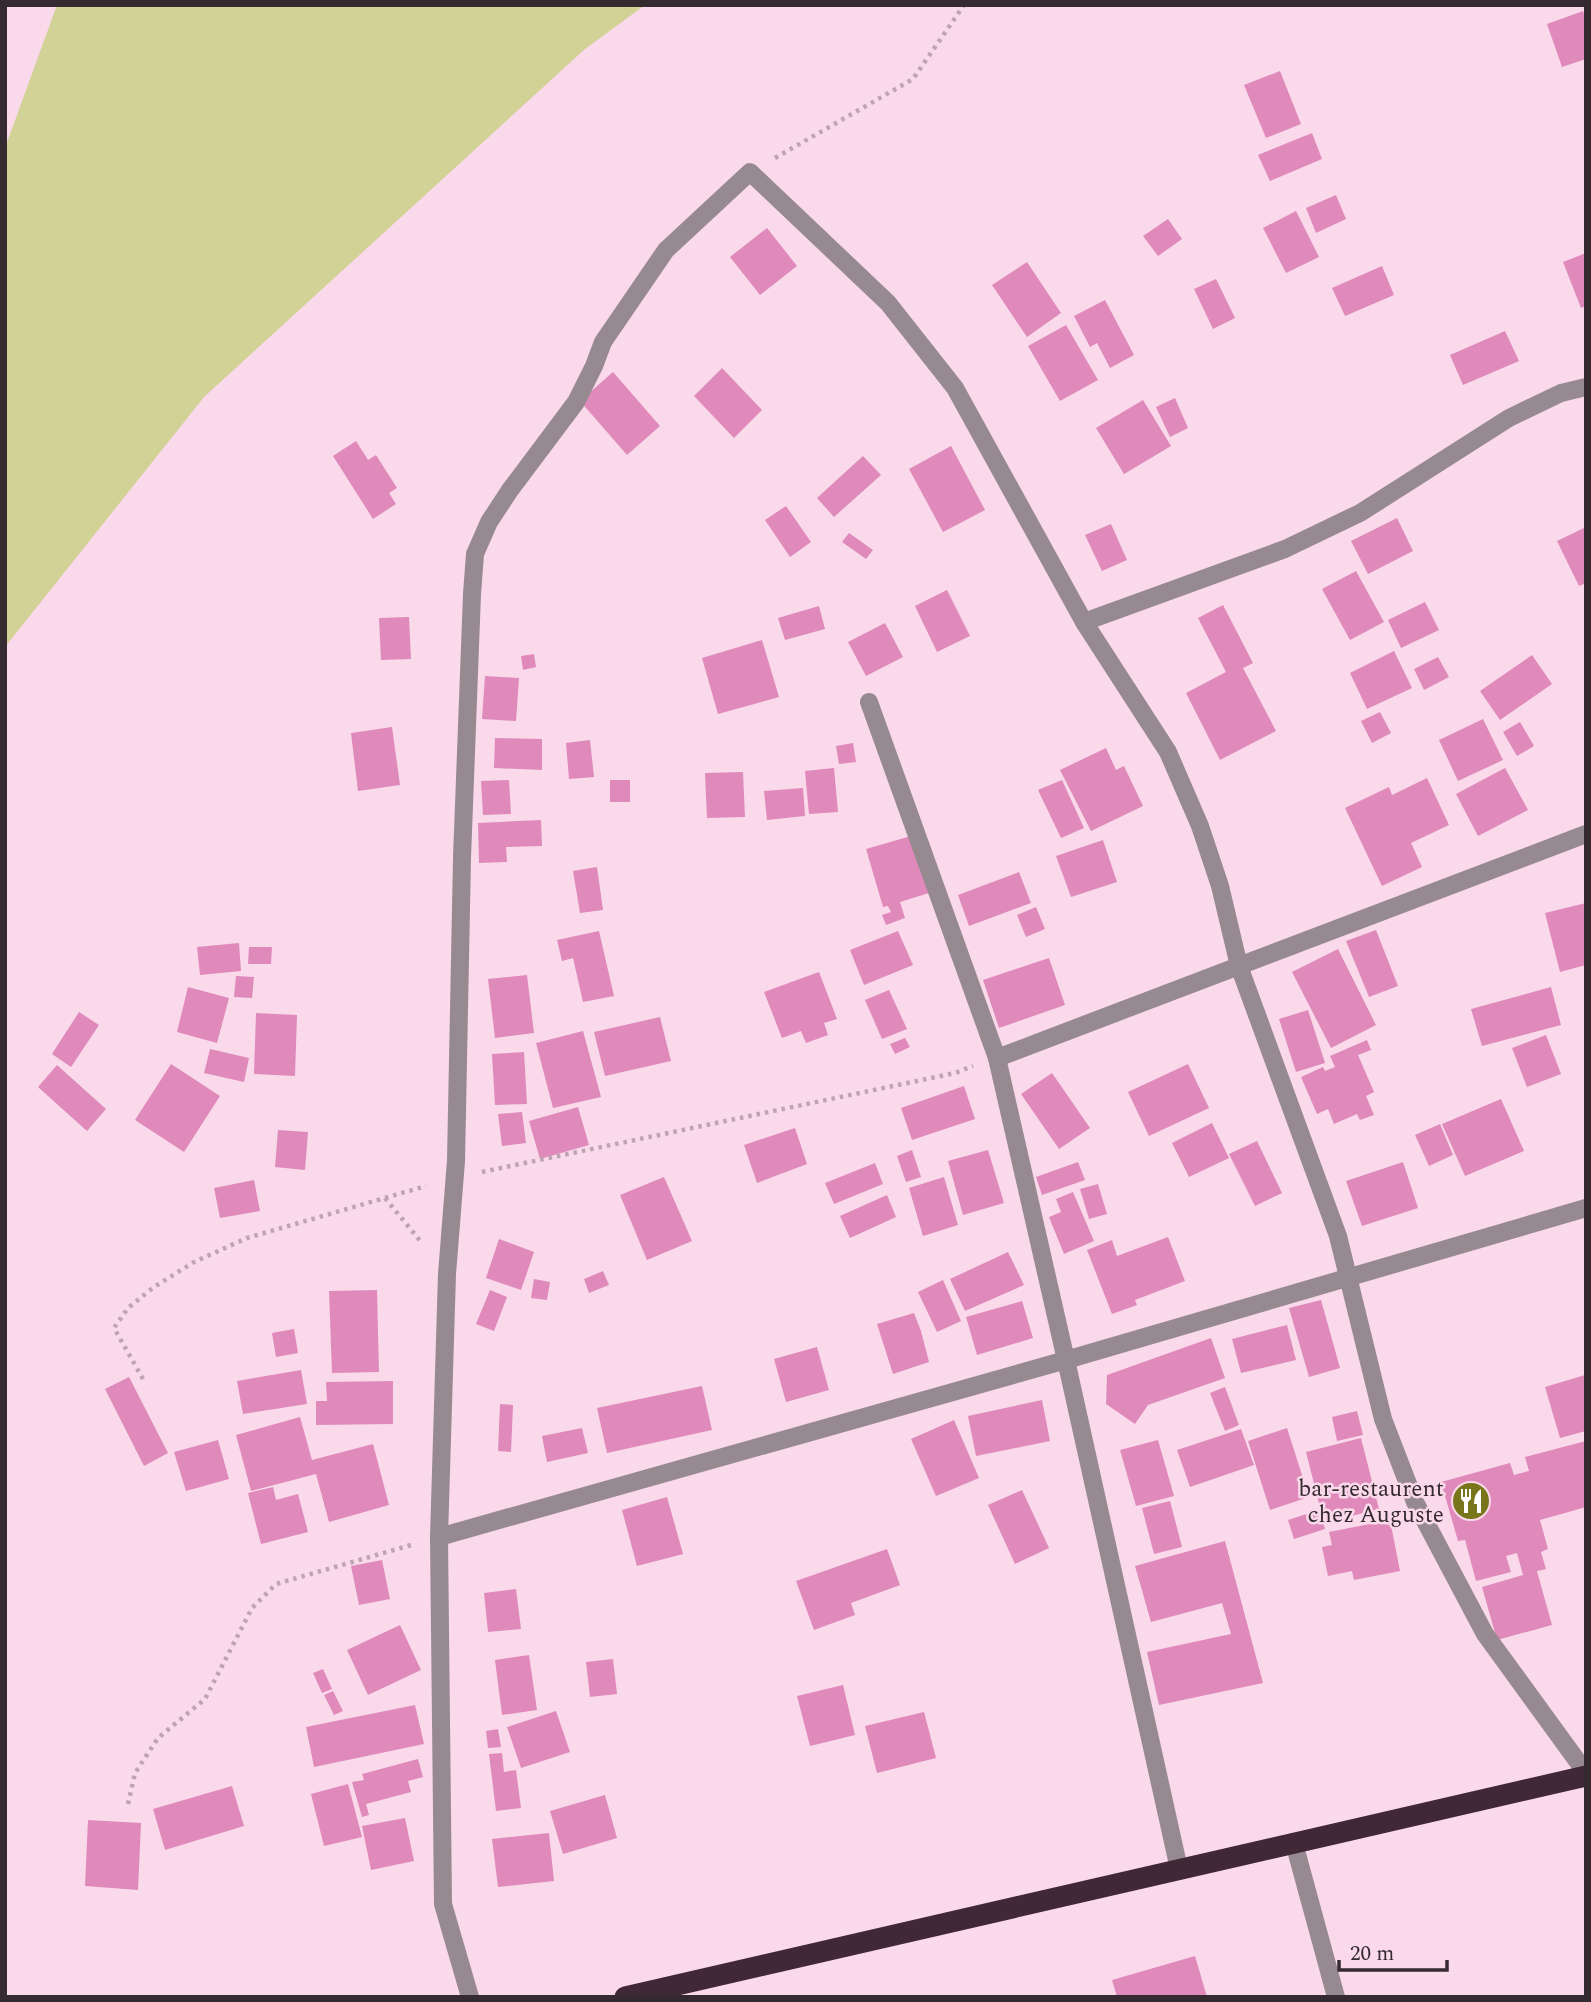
<svg xmlns="http://www.w3.org/2000/svg" width="1591" height="2002" font-family="Spectral,serif">
<style>
.green{fill:#d2d196}
.building{fill:#df8abb}
.lines{fill:none;stroke-linecap:round;stroke-linejoin:round}
.path{stroke:#bea4b2;stroke-width:4.5;stroke-dasharray:3.5 5;stroke-linecap:butt}
.minor{stroke:#978990;stroke-width:18}
.highway{stroke:#402836;stroke-width:21}
.labels{text-anchor:middle;stroke-width:5;stroke-linejoin:round;paint-order:stroke}
.poi-label{font-size:23px;fill:#362a31;stroke:#f9d9ea;text-anchor:end}
</style>
<rect width="100%" height="100%" fill="#f9d9ea"/>
<polygon class="green" points="57,5 645,5 585,49 204,397 5,647 5,148"/>
<g class="building">
<polygon points="1583,11 1586,20 1586,59 1562,67 1547,24"/>
<polygon points="1280,71 1301,124 1266,138 1244,85"/>
<polygon points="1312,133 1322,159 1270,181 1258,155"/>
<polygon points="1336,195 1346,219 1316,233 1306,208"/>
<polygon points="1296,211 1319,257 1286,273 1263,228"/>
<polygon points="1168,219 1182,239 1158,256 1143,236"/>
<polygon points="767,228 797,266 760,295 730,257"/>
<polygon points="1586,253 1586,306 1581,308 1563,262"/>
<polygon points="1027,262 1061,313 1027,337 992,285"/>
<polygon points="1382,266 1394,295 1345,316 1332,288"/>
<polygon points="1216,279 1235,318 1213,329 1194,289"/>
<polygon points="1105,300 1134,355 1110,368 1097,343 1090,347 1074,316"/>
<polygon points="1066,325 1098,380 1060,401 1028,346"/>
<polygon points="1505,331 1519,361 1463,385 1450,355"/>
<polygon points="722,368 762,410 734,438 694,396"/>
<polygon points="613,372 660,426 627,455 580,401"/>
<polygon points="1175,398 1188,428 1170,437 1156,407"/>
<polygon points="1143,400 1171,446 1124,474 1096,428"/>
<polygon points="356,441 368,460 376,455 397,488 389,493 396,504 373,519 333,456"/>
<polygon points="951,446 985,510 943,532 909,469"/>
<polygon points="863,456 881,475 834,517 817,498"/>
<polygon points="786,506 811,542 790,557 765,520"/>
<polygon points="1397,518 1413,551 1368,574 1351,541"/>
<polygon points="1111,524 1127,560 1102,571 1085,535"/>
<polygon points="1586,527 1586,583 1579,586 1557,541"/>
<polygon points="849,533 873,550 866,559 842,542"/>
<polygon points="1356,571 1384,622 1350,640 1322,589"/>
<polygon points="947,590 970,636 937,652 915,606"/>
<polygon points="1425,602 1439,630 1401,648 1388,620"/>
<polygon points="1223,605 1253,663 1243,668 1276,731 1220,760 1186,693 1226,672 1198,618"/>
<polygon points="819,606 825,629 785,640 778,618"/>
<polygon points="409,617 411,659 381,660 379,618"/>
<polygon points="885,623 903,657 866,676 848,642"/>
<polygon points="762,640 779,697 718,714 702,658"/>
<polygon points="1394,651 1412,688 1367,709 1350,673"/>
<polygon points="534,654 536,667 523,670 521,656"/>
<polygon points="1532,655 1552,684 1500,720 1480,691"/>
<polygon points="1438,657 1449,677 1424,690 1414,669"/>
<polygon points="485,676 519,678 516,721 482,719"/>
<polygon points="1380,712 1391,733 1372,743 1361,721"/>
<polygon points="1483,719 1503,760 1458,781 1439,740"/>
<polygon points="1520,722 1534,746 1517,756 1503,732"/>
<polygon points="392,727 400,785 358,791 351,733"/>
<polygon points="495,738 542,739 542,770 494,768"/>
<polygon points="590,740 594,777 569,779 566,743"/>
<polygon points="853,743 856,762 839,764 836,746"/>
<polygon points="1106,748 1116,770 1124,766 1143,806 1091,831 1060,770"/>
<polygon points="834,768 838,812 809,814 805,771"/>
<polygon points="1505,768 1528,810 1478,836 1456,794"/>
<polygon points="743,772 745,817 707,818 705,773"/>
<polygon points="1427,778 1449,825 1411,843 1422,867 1382,886 1345,808 1389,787 1392,795"/>
<polygon points="509,780 511,814 483,815 481,781"/>
<rect x="610" y="780" width="20" height="22"/>
<polygon points="1062,780 1084,828 1061,838 1038,790"/>
<polygon points="803,788 805,816 767,820 764,791"/>
<polygon points="541,820 542,846 506,847 507,862 479,863 478,823"/>
<polygon points="911,836 929,893 900,902 905,918 886,925 882,915 891,912 888,906 883,907 866,849"/>
<polygon points="1103,840 1117,882 1071,897 1056,856"/>
<polygon points="597,867 603,910 580,913 573,871"/>
<polygon points="1019,872 1031,903 969,926 958,895"/>
<polygon points="1586,903 1586,965 1560,972 1545,913"/>
<polygon points="1036,907 1045,929 1026,937 1017,915"/>
<polygon points="1376,930 1398,986 1369,997 1346,941"/>
<polygon points="599,931 614,996 583,1002 573,958 562,961 557,940"/>
<polygon points="898,931 913,965 864,985 850,950"/>
<polygon points="239,943 241,971 200,975 197,947"/>
<polygon points="249,947 272,947 271,964 248,964"/>
<polygon points="1338,949 1376,1025 1331,1048 1292,972"/>
<polygon points="1049,958 1065,1005 999,1028 983,980"/>
<polygon points="819,972 837,1019 824,1023 828,1035 806,1043 801,1031 782,1038 764,992"/>
<polygon points="527,975 534,1033 495,1038 488,979"/>
<polygon points="236,976 254,977 252,998 234,997"/>
<polygon points="188,987 229,998 217,1043 177,1032"/>
<polygon points="1551,987 1561,1025 1482,1046 1471,1009"/>
<polygon points="889,990 907,1029 882,1039 865,1000"/>
<polygon points="1308,1010 1325,1063 1296,1072 1279,1019"/>
<polygon points="79,1012 99,1025 71,1067 52,1054"/>
<polygon points="256,1013 297,1015 295,1076 254,1074"/>
<polygon points="660,1017 671,1061 605,1076 594,1032"/>
<polygon points="583,1031 601,1097 553,1108 536,1043"/>
<polygon points="1546,1035 1561,1074 1527,1087 1512,1048"/>
<polygon points="905,1038 910,1047 895,1054 890,1044"/>
<polygon points="1367,1040 1371,1050 1358,1055 1374,1092 1366,1096 1374,1115 1360,1120 1357,1114 1334,1124 1328,1109 1317,1114 1301,1077 1323,1067 1325,1071 1335,1067 1330,1056"/>
<polygon points="210,1049 249,1058 244,1082 204,1073"/>
<polygon points="524,1052 527,1104 495,1105 492,1054"/>
<polygon points="171,1064 220,1096 184,1152 135,1120"/>
<polygon points="1188,1064 1209,1108 1149,1136 1128,1092"/>
<polygon points="57,1065 106,1109 87,1131 38,1087"/>
<polygon points="1052,1073 1090,1128 1059,1149 1021,1094"/>
<polygon points="964,1086 975,1119 912,1140 901,1108"/>
<polygon points="1501,1099 1524,1151 1465,1176 1442,1124"/>
<polygon points="578,1107 589,1145 540,1159 529,1121"/>
<polygon points="522,1112 526,1143 502,1146 498,1114"/>
<polygon points="1212,1123 1229,1158 1189,1177 1172,1143"/>
<polygon points="1440,1124 1453,1155 1429,1166 1415,1135"/>
<polygon points="795,1128 807,1164 757,1183 744,1145"/>
<polygon points="278,1130 308,1132 305,1170 275,1167"/>
<polygon points="1257,1141 1282,1193 1255,1206 1229,1154"/>
<polygon points="912,1150 921,1177 906,1182 897,1156"/>
<polygon points="988,1150 1004,1203 963,1215 948,1161"/>
<polygon points="1078,1162 1085,1180 1042,1195 1036,1177"/>
<polygon points="1403,1162 1418,1208 1362,1226 1346,1181"/>
<polygon points="875,1163 883,1184 834,1204 825,1183"/>
<polygon points="664,1177 692,1241 647,1260 620,1195"/>
<polygon points="944,1177 958,1225 923,1236 909,1188"/>
<polygon points="254,1180 260,1211 220,1218 214,1188"/>
<polygon points="1098,1184 1107,1214 1089,1219 1080,1189"/>
<polygon points="1073,1192 1094,1241 1064,1254 1049,1217 1061,1212 1056,1199"/>
<polygon points="887,1195 896,1217 850,1238 840,1216"/>
<polygon points="1168,1237 1185,1281 1135,1300 1137,1305 1112,1314 1087,1250 1112,1240 1117,1256"/>
<polygon points="499,1239 534,1252 521,1290 486,1278"/>
<polygon points="1008,1252 1024,1285 965,1311 950,1279"/>
<polygon points="603,1271 609,1285 589,1293 584,1279"/>
<polygon points="534,1279 550,1282 547,1300 531,1298"/>
<polygon points="943,1280 961,1321 937,1332 918,1292"/>
<polygon points="377,1290 379,1372 332,1373 329,1291"/>
<polygon points="490,1290 507,1297 494,1331 476,1324"/>
<polygon points="1321,1300 1340,1368 1309,1377 1289,1308"/>
<polygon points="1022,1301 1033,1338 977,1355 966,1317"/>
<polygon points="914,1313 921,1331 929,1362 893,1374 877,1324"/>
<polygon points="1287,1325 1296,1360 1241,1373 1232,1339"/>
<polygon points="294,1329 298,1353 276,1357 272,1333"/>
<polygon points="1211,1338 1225,1378 1148,1405 1135,1424 1106,1404 1107,1375"/>
<polygon points="817,1347 829,1390 786,1402 774,1359"/>
<polygon points="301,1370 307,1404 243,1414 237,1381"/>
<polygon points="1585,1375 1586,1431 1560,1438 1545,1387"/>
<polygon points="129,1377 168,1453 144,1466 105,1389"/>
<polygon points="393,1381 393,1424 316,1425 316,1401 327,1401 326,1382"/>
<polygon points="702,1386 712,1430 607,1453 597,1408"/>
<polygon points="1225,1387 1239,1425 1225,1431 1210,1393"/>
<polygon points="1042,1400 1050,1441 976,1456 968,1416"/>
<polygon points="500,1404 513,1405 511,1452 498,1451"/>
<polygon points="1357,1411 1363,1435 1337,1441 1332,1417"/>
<polygon points="300,1417 312,1460 373,1444 389,1505 329,1522 316,1474 251,1491 236,1435"/>
<polygon points="954,1420 979,1478 936,1496 911,1439"/>
<polygon points="582,1428 588,1453 547,1462 542,1436"/>
<polygon points="1287,1428 1309,1497 1270,1510 1248,1441"/>
<polygon points="1241,1429 1254,1465 1190,1487 1177,1450"/>
<polygon points="1361,1438 1379,1509 1324,1523 1306,1452"/>
<polygon points="218,1440 229,1479 186,1491 174,1452"/>
<polygon points="1158,1440 1174,1496 1136,1506 1120,1450"/>
<polygon points="1586,1441 1586,1507 1540,1520 1548,1549 1541,1552 1546,1569 1537,1571 1552,1625 1497,1640 1482,1587 1523,1575 1517,1553 1506,1556 1511,1572 1476,1581 1465,1540 1458,1541 1441,1482 1510,1463 1514,1475 1529,1471 1525,1457"/>
<polygon points="273,1487 276,1500 298,1494 308,1532 261,1544 248,1493"/>
<polygon points="1022,1490 1049,1548 1015,1564 988,1505"/>
<polygon points="667,1497 683,1554 637,1566 622,1510"/>
<polygon points="1170,1501 1182,1547 1154,1554 1142,1508"/>
<polygon points="1319,1510 1325,1529 1294,1539 1288,1520"/>
<polygon points="1390,1520 1400,1571 1354,1580 1352,1571 1328,1576 1322,1547 1332,1545 1329,1532"/>
<polygon points="1225,1541 1263,1683 1159,1705 1147,1652 1231,1634 1222,1603 1151,1622 1135,1566"/>
<polygon points="887,1549 900,1585 851,1603 855,1615 814,1630 796,1581"/>
<polygon points="382,1560 390,1599 359,1605 351,1566"/>
<polygon points="516,1589 521,1629 488,1632 484,1593"/>
<polygon points="400,1625 421,1670 368,1695 347,1650"/>
<polygon points="529,1655 537,1710 502,1715 495,1660"/>
<polygon points="613,1659 617,1694 590,1697 586,1662"/>
<polygon points="323,1669 332,1689 322,1693 313,1673"/>
<polygon points="843,1685 855,1735 810,1746 797,1696"/>
<polygon points="333,1691 343,1711 334,1715 324,1695"/>
<polygon points="415,1705 424,1744 314,1767 306,1727"/>
<polygon points="556,1711 570,1752 521,1768 507,1727"/>
<polygon points="924,1712 936,1758 877,1773 865,1726"/>
<polygon points="498,1729 501,1747 488,1748 486,1731"/>
<polygon points="502,1753 504,1772 516,1770 521,1808 496,1811 489,1754"/>
<polygon points="418,1759 423,1777 408,1781 411,1792 366,1804 369,1815 362,1817 352,1782 364,1780 362,1774"/>
<polygon points="348,1784 362,1837 324,1846 311,1794"/>
<polygon points="232,1786 244,1826 165,1850 153,1809"/>
<polygon points="605,1795 617,1838 563,1854 550,1811"/>
<polygon points="405,1818 414,1861 371,1870 362,1826"/>
<polygon points="88,1820 141,1823 138,1890 85,1886"/>
<polygon points="549,1833 554,1881 498,1887 492,1839"/>
<polygon points="1195,1956 1207,1997 1117,1997 1112,1980"/>
</g>
<g class="lines">
<g class="path">
<polyline points="775,158 913,79 964,5"/>
<polyline points="482,1172 955,1073 973,1066"/>
<polyline points="385,1198 422,1243"/>
<polyline points="143,1379 114,1328 128,1308 154,1287 194,1262 247,1238 426,1186"/>
<polyline points="128,1804 135,1773 158,1738 205,1699 252,1608 276,1584 411,1545"/>
</g>
<g class="minor">
<polyline points="1084,622 1285,549 1360,513 1509,418 1561,393 1586,387"/>
<polyline points="869,702 997,1058 1066,1360 1586,1208"/>
<polyline points="997,1058 1586,834"/>
<polyline points="439,1537 1066,1360 1179,1869"/>
<polyline points="1294,1843 1336,1997"/>
<polyline points="470,1997 443,1904 439,1537 447,1274 456,1161 462,858 472,594 475,554 489,522 510,490 576,402 594,366 603,342 666,250 750,172 888,303 955,388 1084,622 1168,752 1200,826 1220,886 1239,966 1338,1236 1383,1419 1415,1502 1485,1634 1586,1773"/>
</g>
<polyline class="highway" points="625,1997 1586,1776"/>
</g>
<defs>
<symbol id="restaurant-disc" viewBox="-11 -11 22 22"><circle r="9.5" fill="#79751a" stroke="#f9d9ea"/><path d="M-5-6h1v4h1v-4h1v4h1v-4h1v5L-1.5 .5V6h-2V.5L-5-1ZM5-6V6H3V1.5H1.5Q1.5-4 5-6Z" fill="#fff"/></symbol>
</defs>
<g fill-rule="evenodd">
<use href="#restaurant-disc" x="1449" y="1479" width="44" height="44"/>
</g>
<g class="labels">
<g class="poi-label">
<text x="1444" y="1496">bar-restaurent<tspan x="1444" dy="26">chez Auguste</tspan></text>
</g>
</g>
<rect width="1591" height="2002" fill="none" stroke="#362a31" stroke-width="14"/>
<path d="M1339 1960v10h108v-10" fill="none" stroke="#362a31" stroke-width="3.5"/>
<text x="1350" y="1960" font-size="21" fill="#362a31" stroke="#f9d9ea" stroke-width="5" paint-order="stroke">20 m</text>
</svg>
